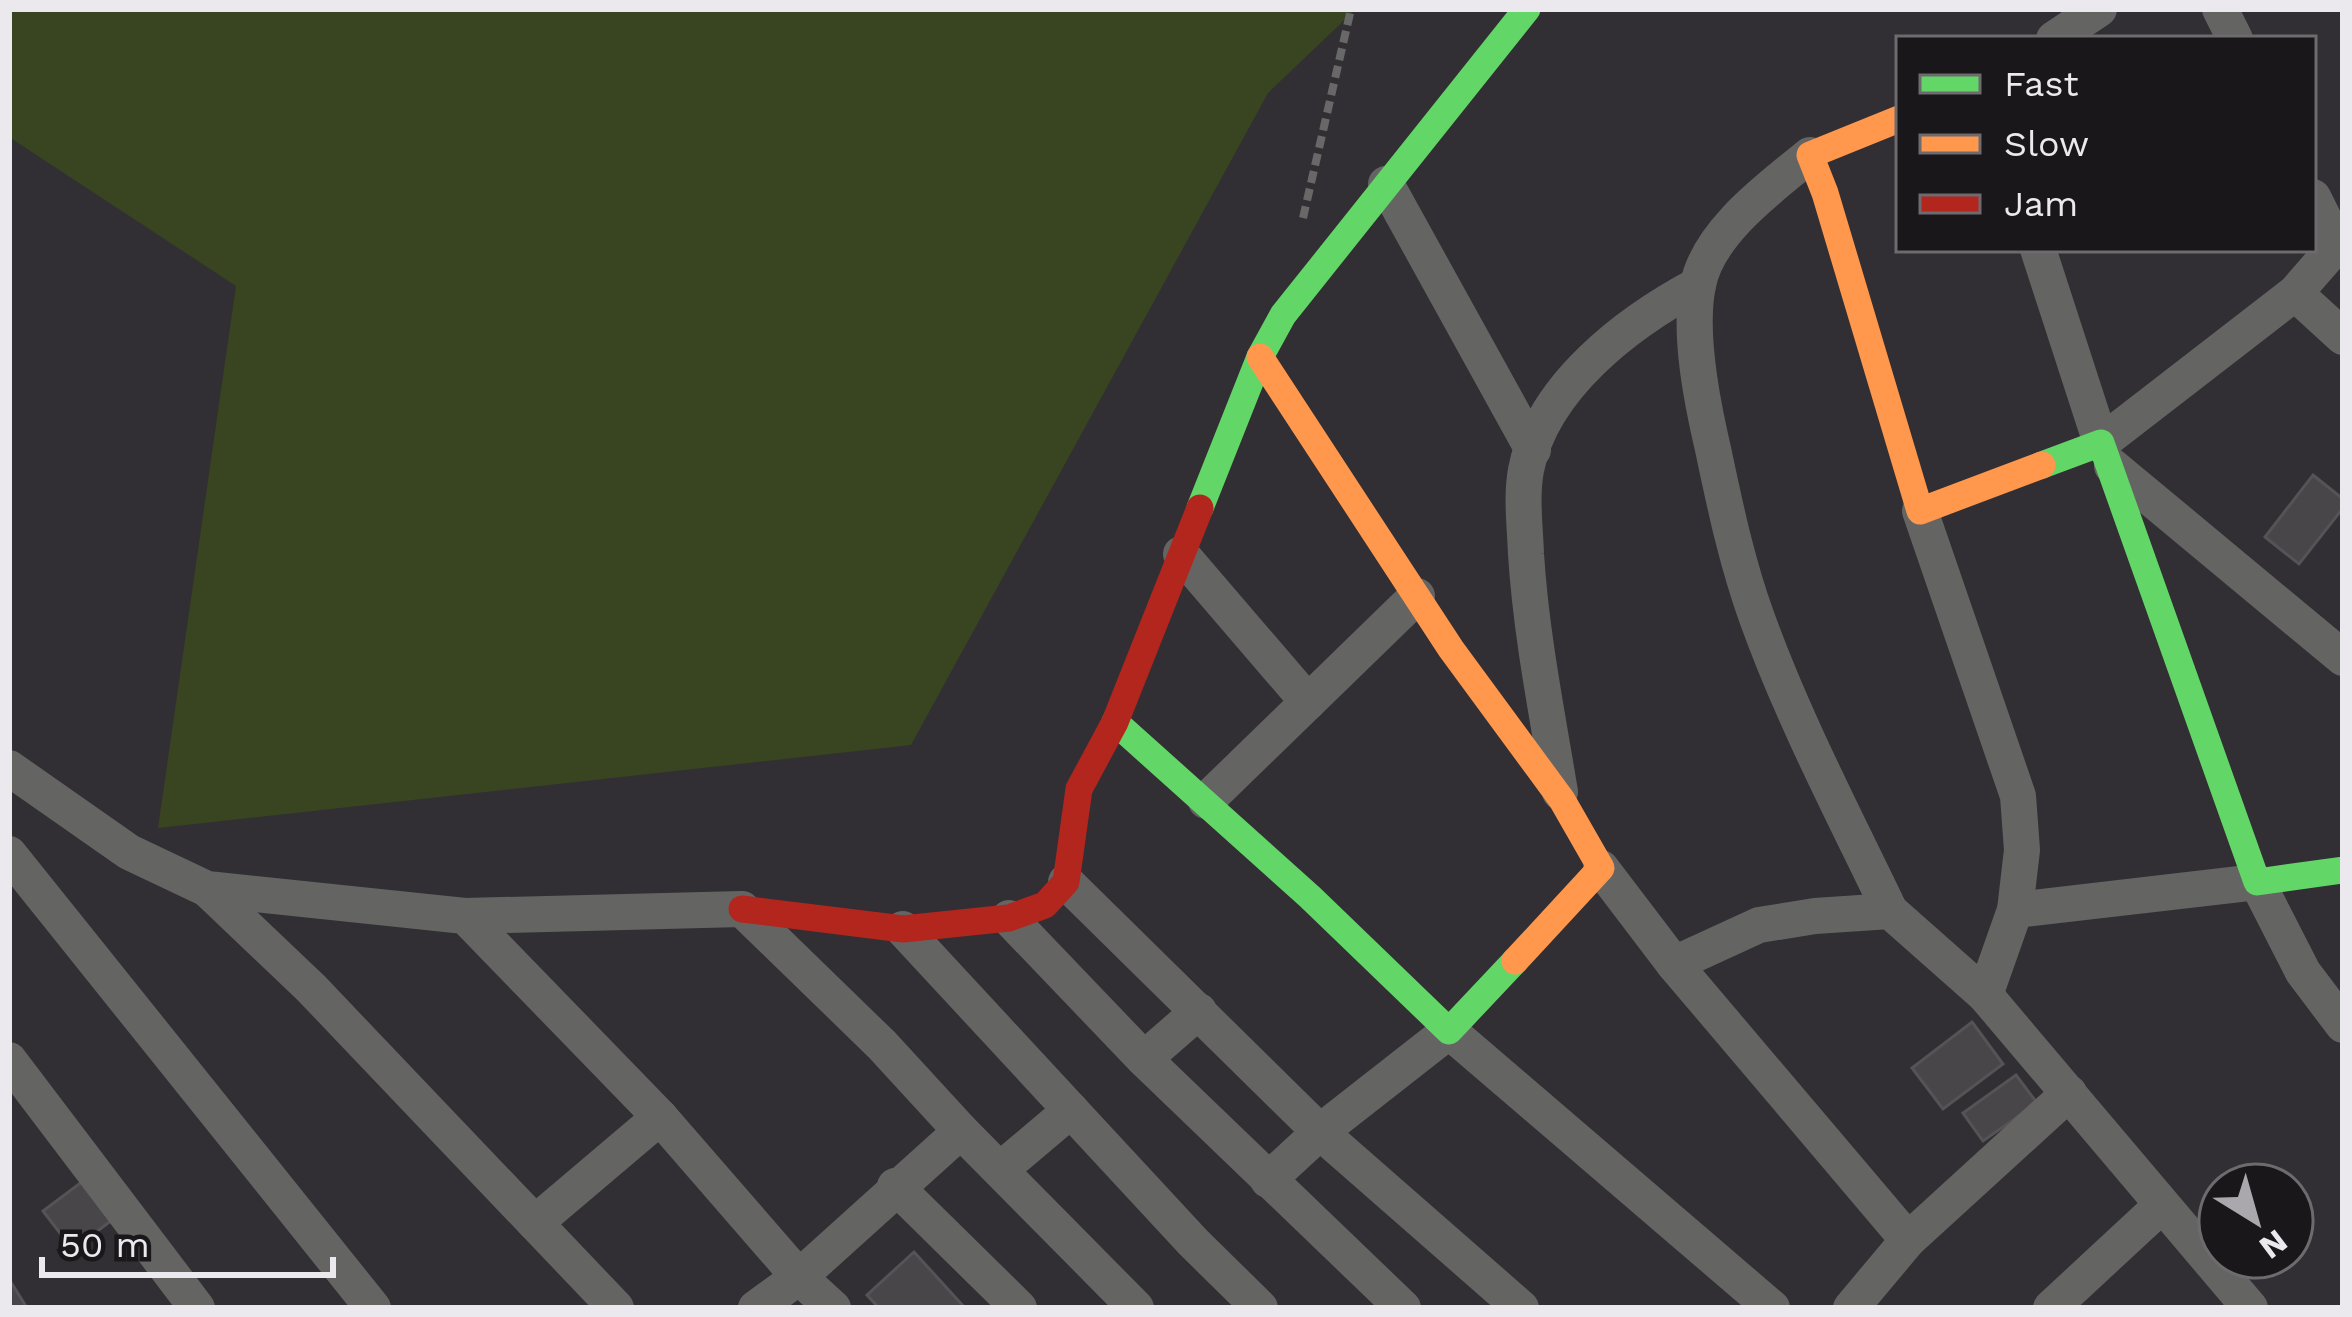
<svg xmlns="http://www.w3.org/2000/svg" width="2352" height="1317" font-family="'Work Sans',sans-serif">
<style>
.green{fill:#384520}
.building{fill:#484649;stroke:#555356;stroke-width:3}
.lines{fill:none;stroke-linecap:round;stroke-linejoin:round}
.path{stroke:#686868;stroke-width:8;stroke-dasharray:12 6;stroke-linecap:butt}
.street{stroke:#646563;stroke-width:36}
.fast{stroke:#63d668;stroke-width:27}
.slow{stroke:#ff974d;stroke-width:27}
.jam{stroke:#b3261e;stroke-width:27}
</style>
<rect width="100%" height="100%" fill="#312f33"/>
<polygon class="green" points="9,9 1356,9 1268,93 911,745 158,828 236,286 9,137"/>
<g class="building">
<polygon points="2313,475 2343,499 2343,508 2299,564 2265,537"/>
<polygon points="1972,1022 2003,1064 1943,1109 1912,1068"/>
<polygon points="2016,1075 2037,1103 1983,1141 1963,1113"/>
<polygon points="83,1181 112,1220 73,1250 43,1211"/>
<polygon points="914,1252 965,1308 879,1308 867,1295"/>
<polygon points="9,1279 27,1308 9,1308"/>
</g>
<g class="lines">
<polyline class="path" points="1303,218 1351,9"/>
<g class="street">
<polyline points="2220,9 2235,39"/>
<polyline points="2054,39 2099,9"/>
<path d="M1810 155C1771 187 1708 232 1698 285 1688 333 1702 402 1713 449 1725 506 1737 563 1757 618 1793 718 1844 815 1890 911"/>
<polyline points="1386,184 1533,450"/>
<polyline points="2313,197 2337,245"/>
<polyline points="2038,249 2101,443 2295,293 2343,238"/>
<polyline points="2295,293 2343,337"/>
<polyline points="2112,466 2343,658"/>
<polyline points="1181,554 1308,702"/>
<polyline points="9,768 129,852 207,889 465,916 660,1117 799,1277 833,1308"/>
<path d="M1560 792C1547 713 1531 634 1526 554 1525 526 1521 497 1526 470 1542 387 1628 322 1698 285"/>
<polyline points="1206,801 1417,596"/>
<polyline points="9,854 373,1308"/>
<polyline points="1601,868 1674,964 1759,925 1815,916 1890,911 1985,995 2015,910 2022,850 2018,796 1920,511"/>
<polyline points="1066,882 1320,1132 1521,1308"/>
<polyline points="207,889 311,988 616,1308"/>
<polyline points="2015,910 2257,882 2303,972 2343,1025"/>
<polyline points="465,916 742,909 882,1045 961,1131"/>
<polyline points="1009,918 1144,1059 1403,1308"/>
<polyline points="903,929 1193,1242 1260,1308"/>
<polyline points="1674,964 1908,1240"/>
<polyline points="1985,995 2250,1308"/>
<polyline points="1144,1059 1199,1011"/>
<polyline points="9,1060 197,1308"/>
<polyline points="1000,1170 1071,1110"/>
<polyline points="1268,1180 1320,1132 1449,1031 1772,1308"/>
<polyline points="895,1186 1019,1308"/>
<polyline points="535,1223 660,1117"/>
<polyline points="756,1308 799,1277 961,1131 1136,1308"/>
<polyline points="1851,1308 1908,1240 2069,1093"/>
<polyline points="2051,1308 2162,1205"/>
</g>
<g class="fast">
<polyline points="2042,465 2101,443 2257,882 2343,870"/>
<polyline points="1200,508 1260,357 1283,315 1527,9"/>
<polyline points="1115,722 1310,897 1449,1031 1515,961"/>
</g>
<g class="slow">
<polyline points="1899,119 1810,155 1825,193 1920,511 2042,465"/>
<polyline points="1260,357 1451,649 1562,800 1601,868 1515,961"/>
</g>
<polyline class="jam" points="742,909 903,929 1009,918 1045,905 1066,882 1079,789 1115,722 1200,508"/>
</g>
<rect width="2352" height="1317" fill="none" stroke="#ebe9ed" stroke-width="24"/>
<rect x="1896" y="36" width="420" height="216" fill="#19171a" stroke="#6d6b6e" stroke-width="3"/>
<rect x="1920" y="75" width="60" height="18" fill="#63d668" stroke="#6d6b6e" stroke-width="3"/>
<text x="2004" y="96" font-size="36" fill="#ebe9ed">Fast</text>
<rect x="1920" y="135" width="60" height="18" fill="#ff974d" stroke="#6d6b6e" stroke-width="3"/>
<text x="2004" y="156" font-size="36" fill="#ebe9ed">Slow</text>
<rect x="1920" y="195" width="60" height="18" fill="#b3261e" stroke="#6d6b6e" stroke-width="3"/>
<text x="2004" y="216" font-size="36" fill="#ebe9ed">Jam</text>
<g transform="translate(2256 1221) rotate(143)"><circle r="57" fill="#19171a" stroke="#6d6b6e" stroke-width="3"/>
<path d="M0-9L21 45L0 30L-21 45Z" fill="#aaa8ac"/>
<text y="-18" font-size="33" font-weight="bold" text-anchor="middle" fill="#ebe9ed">N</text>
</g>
<path d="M42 1257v18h291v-18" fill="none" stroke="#ebe9ed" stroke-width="6"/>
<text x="60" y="1257" font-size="36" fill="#ebe9ed" stroke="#19171a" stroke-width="9" paint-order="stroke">50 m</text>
</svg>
